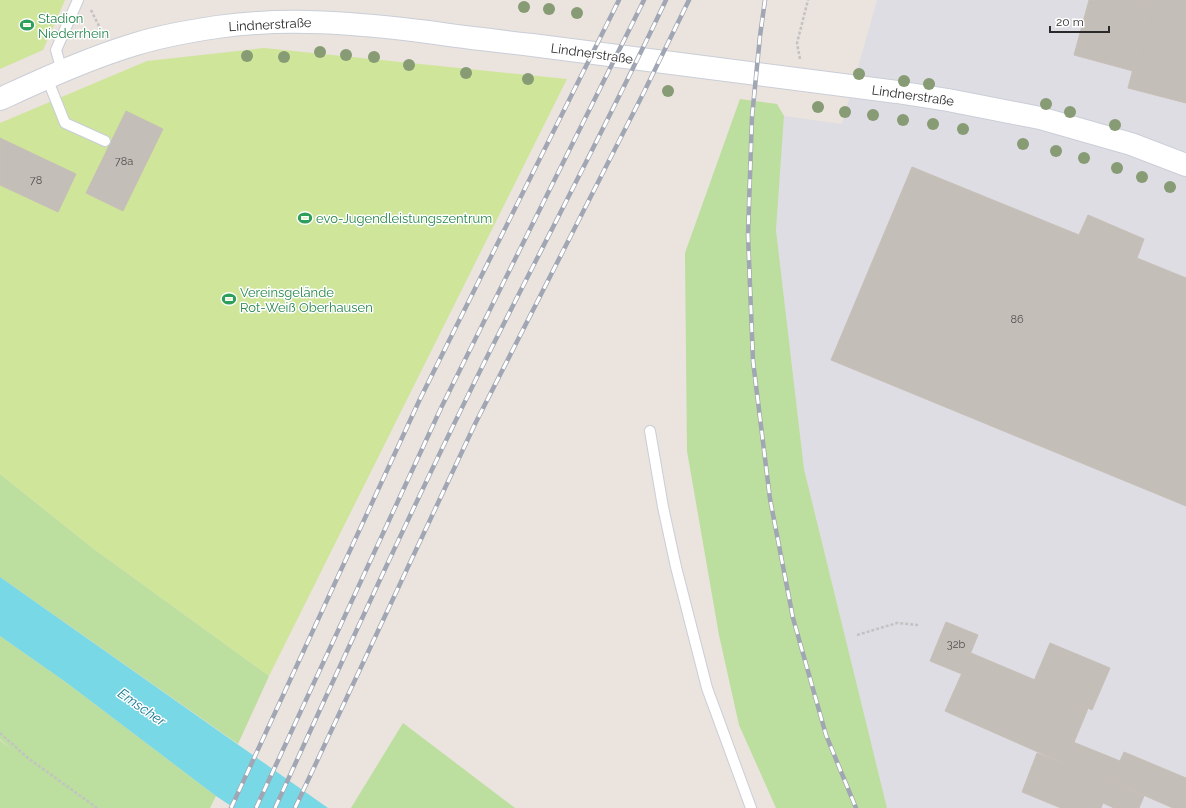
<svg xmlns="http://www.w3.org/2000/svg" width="1186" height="808" font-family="Raleway,sans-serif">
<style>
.industrial{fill:#dedde4}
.green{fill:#bcde9e}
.pitch{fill:#cfe59a}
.water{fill:#78d8e6}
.building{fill:#c4beb9;stroke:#c7bfb7}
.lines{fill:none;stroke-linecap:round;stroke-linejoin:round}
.lane-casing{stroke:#c9ced7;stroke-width:12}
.secondary-casing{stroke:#c9ced7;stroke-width:24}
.path{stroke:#c3c3c3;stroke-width:2.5;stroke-dasharray:3 2;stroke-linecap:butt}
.lane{stroke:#fff;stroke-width:10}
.secondary{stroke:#fff;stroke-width:22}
.rail-casing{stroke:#a0a6b3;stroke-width:4.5}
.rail{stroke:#fff;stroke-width:3;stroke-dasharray:9;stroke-linecap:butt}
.tree{fill:#879c74}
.labels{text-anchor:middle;stroke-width:3;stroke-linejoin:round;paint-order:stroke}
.number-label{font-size:11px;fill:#504f4e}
.leisure-label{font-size:13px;fill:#27864d;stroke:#fff;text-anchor:start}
.street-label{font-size:13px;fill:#2a2a2a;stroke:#fff}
.water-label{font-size:14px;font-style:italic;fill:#177892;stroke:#fff}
</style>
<rect width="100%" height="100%" fill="#ebe3dd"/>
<polygon class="industrial" points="877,0 1186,0 1186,808 887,808 804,469 776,230 784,116 842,124"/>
<g class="green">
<polygon points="740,99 777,104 784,116 776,230 804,469 887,808 776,808 739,725 719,635 687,451 685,253"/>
<polygon points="0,474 94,549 269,676 238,744 0,577"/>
<polygon points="0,636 67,683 216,796 210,808 0,808 0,740 12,750 0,739"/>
<polygon points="403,723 515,808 351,808"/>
</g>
<g class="pitch">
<polygon points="0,0 65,0 43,50 0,69"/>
<polygon points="264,48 567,79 269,676 94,549 0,474 0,123 147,61"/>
</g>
<polygon class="water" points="0,577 328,808 234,808 216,796 67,683 0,636"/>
<g class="building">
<polygon points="1089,0 1151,0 1133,71 1074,55"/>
<polygon points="1151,0 1186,0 1186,103 1128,88"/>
<polygon points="126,111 163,129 123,211 86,193"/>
<polygon points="0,138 76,174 58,212 0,185"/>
<polygon points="912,167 1079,235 1088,215 1144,239 1137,258 1186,278 1186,506 831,360"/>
<polygon points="946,622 978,635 962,674 930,661"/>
<polygon points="1050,643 1110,668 1092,710 1088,708 1087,711 1031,688"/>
<polygon points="971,653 1035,680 1031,688 1087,711 1065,764 945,711"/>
<polygon points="1073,742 1120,761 1101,808 1061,808 1022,792 1037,753 1065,764"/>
<polygon points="1124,752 1186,778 1186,808 1173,808 1111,781"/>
<polygon points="1111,781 1144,796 1139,808 1114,808 1103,803"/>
</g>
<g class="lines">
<defs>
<g id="lane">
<polyline points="62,71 56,50 78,0"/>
<polyline points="47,78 65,123 105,141"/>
<polyline points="650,431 663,507 676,567 707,688 751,808"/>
</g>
<path id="secondary" d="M0 99C44 79 89 58 136 44 162 36 190 31 217 27 287 17 357 23 428 32 462 37 497 41 532 45 654 61 775 76 897 92L948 100 1040 118 1131 144 1186 165"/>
</defs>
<use href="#lane" class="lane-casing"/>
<use href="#secondary" class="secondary-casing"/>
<g class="path">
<polyline points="91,10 102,32 99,33"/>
<polyline points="800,59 797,43 808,0"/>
<polyline points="857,635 897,623 919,625"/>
<polyline points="0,733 28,758 97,808"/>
</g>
<use href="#lane" class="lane"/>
<use href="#secondary" class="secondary"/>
<defs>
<g id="rail">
<polyline points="765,0 760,36 752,117 748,235 753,361 770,499 793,618 826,735 856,808"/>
<polyline points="231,808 420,399 619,0"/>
<polyline points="256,808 441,408 644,0"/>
<path d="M275 808C345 655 415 501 490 351 549 234 610 118 666 0"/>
<polyline points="295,808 475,424 644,92 689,0"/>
</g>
</defs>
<use href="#rail" class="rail-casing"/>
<use href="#rail" class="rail"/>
</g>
<g class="tree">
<circle cx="524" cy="7" r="6"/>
<circle cx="549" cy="9" r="6"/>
<circle cx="577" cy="13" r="6"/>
<circle cx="320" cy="52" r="6"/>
<circle cx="346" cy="55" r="6"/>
<circle cx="247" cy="56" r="6"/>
<circle cx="284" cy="57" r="6"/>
<circle cx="374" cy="57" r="6"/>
<circle cx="409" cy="65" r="6"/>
<circle cx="466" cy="73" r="6"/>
<circle cx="859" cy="74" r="6"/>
<circle cx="528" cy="79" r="6"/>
<circle cx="904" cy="81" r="6"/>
<circle cx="929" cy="84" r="6"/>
<circle cx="668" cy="91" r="6"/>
<circle cx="1046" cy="104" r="6"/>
<circle cx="818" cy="107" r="6"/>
<circle cx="845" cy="112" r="6"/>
<circle cx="1070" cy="112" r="6"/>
<circle cx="873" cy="115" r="6"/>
<circle cx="903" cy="120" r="6"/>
<circle cx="933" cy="124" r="6"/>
<circle cx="1115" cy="125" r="6"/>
<circle cx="963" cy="129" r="6"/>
<circle cx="1023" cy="144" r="6"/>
<circle cx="1056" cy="151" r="6"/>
<circle cx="1084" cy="158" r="6"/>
<circle cx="1117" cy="168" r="6"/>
<circle cx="1142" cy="177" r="6"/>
<circle cx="1170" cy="187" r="6"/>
</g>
<defs>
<symbol id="stadium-bare" viewBox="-9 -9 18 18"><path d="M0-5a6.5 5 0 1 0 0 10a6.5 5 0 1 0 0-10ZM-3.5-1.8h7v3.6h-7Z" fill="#2e9e5b" stroke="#fff" stroke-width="2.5" paint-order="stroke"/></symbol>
</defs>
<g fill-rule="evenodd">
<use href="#stadium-bare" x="17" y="15" width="20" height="20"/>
<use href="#stadium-bare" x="295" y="208" width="20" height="20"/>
<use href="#stadium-bare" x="219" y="289" width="20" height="20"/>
</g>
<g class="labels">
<g class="number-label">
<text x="124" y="165">78a</text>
<text x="36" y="184">78</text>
<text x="1017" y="323">86</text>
<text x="956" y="648">32b</text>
</g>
<g class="leisure-label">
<text x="38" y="23">Stadion<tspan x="38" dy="15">Niederrhein</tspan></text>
<text x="316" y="223">evo-Jugendleistungszentrum</text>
<text x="240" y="297">Vereinsgelände<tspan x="240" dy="15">Rot-Weiß Oberhausen</tspan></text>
</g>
<g class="street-label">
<text transform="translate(270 24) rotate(-3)" y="5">Lindnerstraße</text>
<text transform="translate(592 53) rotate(8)" y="5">Lindnerstraße</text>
<text transform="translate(913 95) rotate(8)" y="5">Lindnerstraße</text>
</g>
<g class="water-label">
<text transform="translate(142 707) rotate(35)" y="5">Emscher</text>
</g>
</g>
<path d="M1050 26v6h59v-6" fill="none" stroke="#2a2a2a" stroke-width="2"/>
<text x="1056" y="26" font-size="12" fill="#2a2a2a" stroke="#ffffff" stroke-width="3" paint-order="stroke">20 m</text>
</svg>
